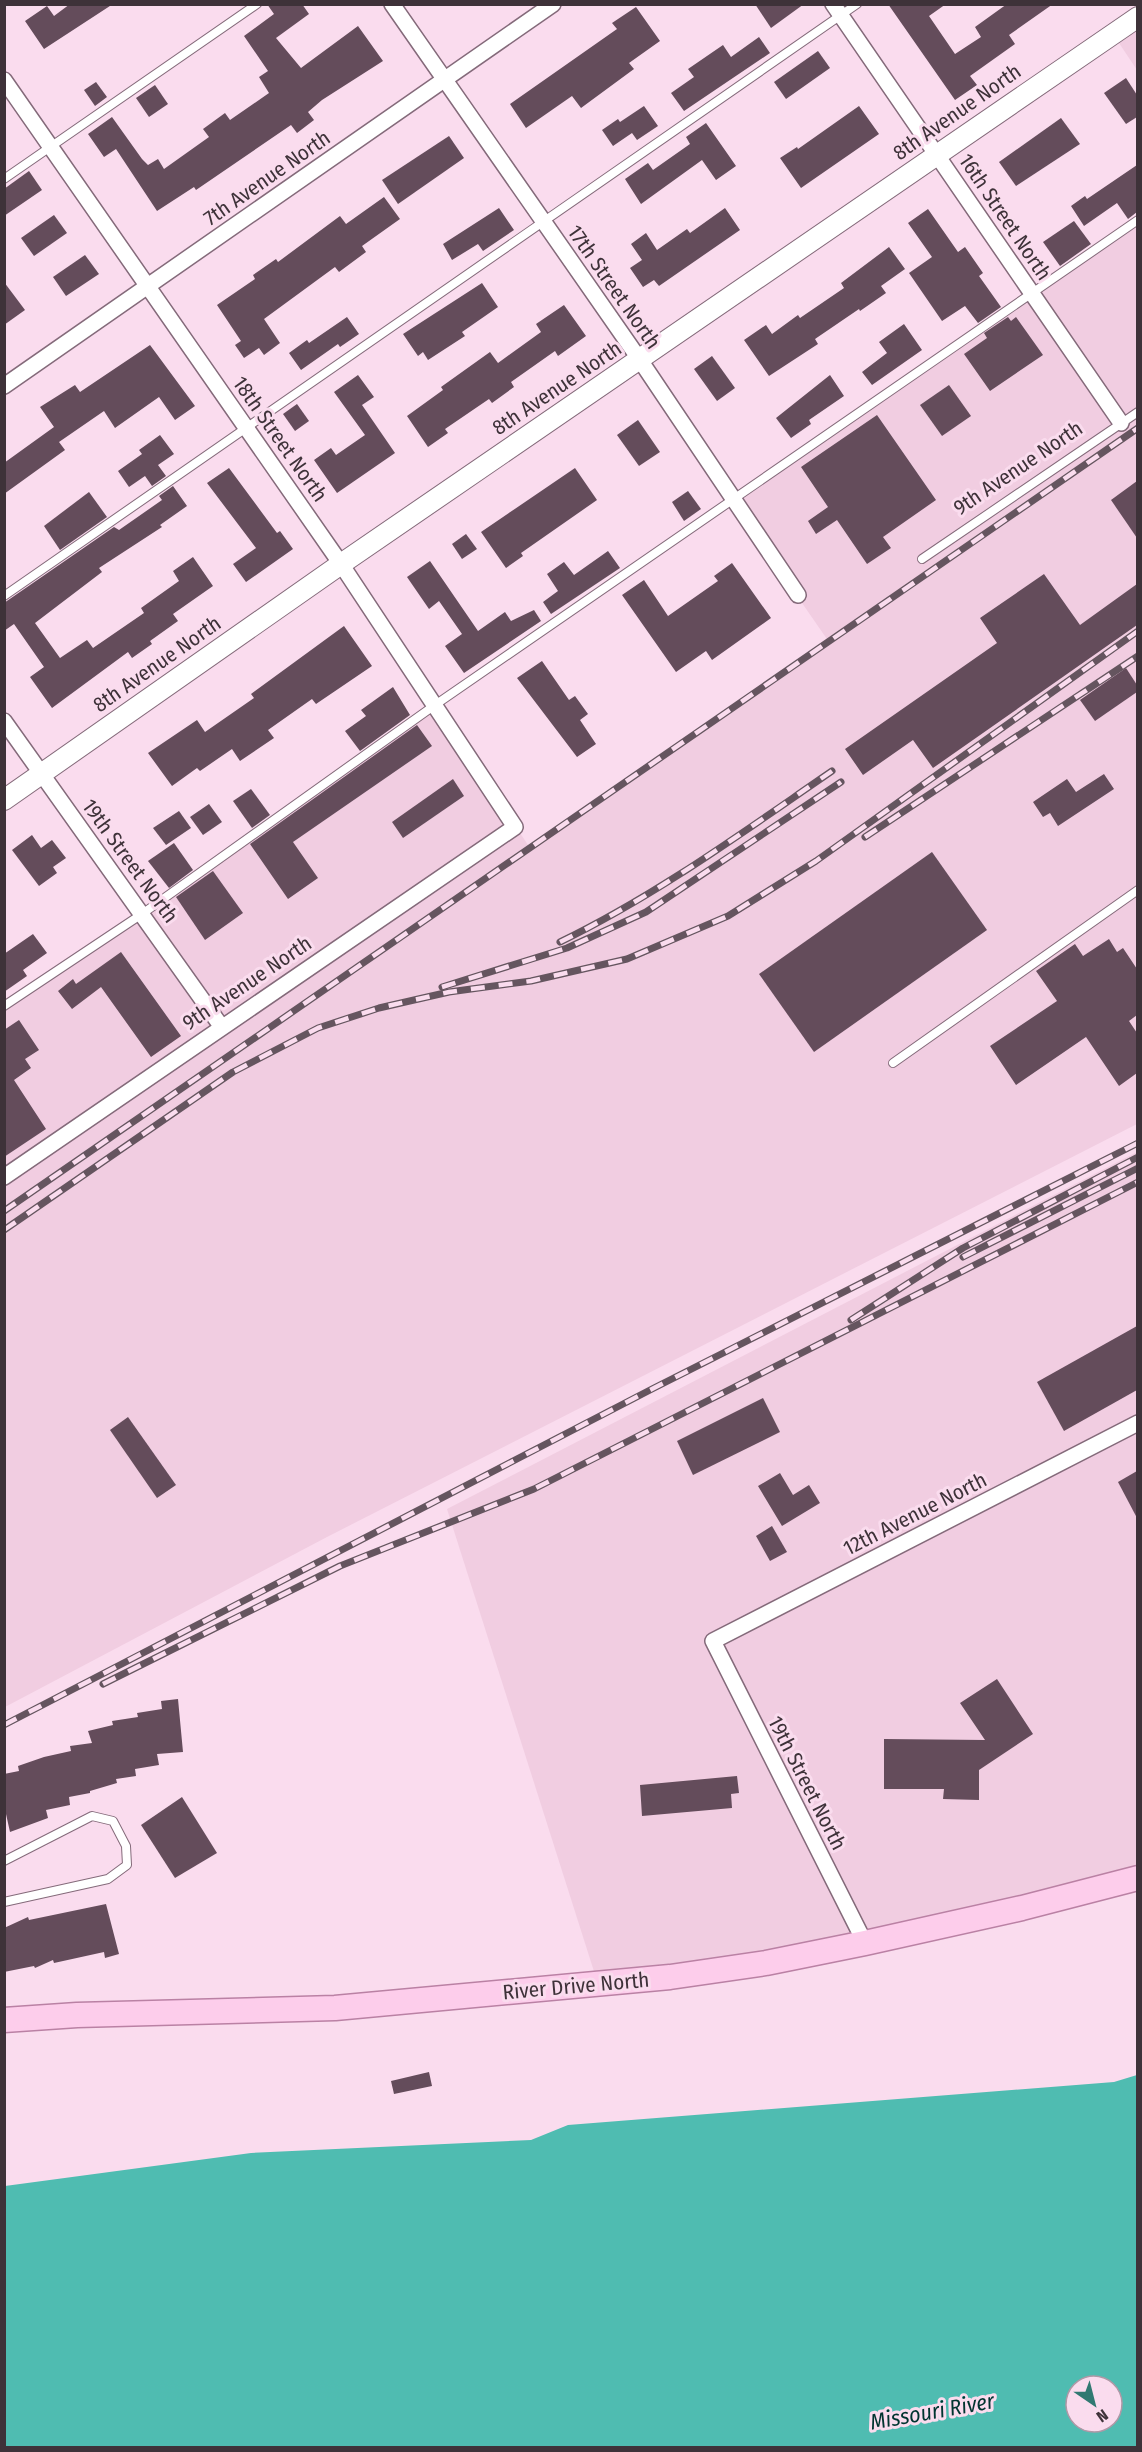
<svg xmlns="http://www.w3.org/2000/svg" width="1142" height="2452" font-family="'Fira Sans Condensed',sans-serif">
<style>
.built{fill:#f1cde1}
.water{fill:#4fbcb1;fill-rule:evenodd}
.building{fill:#644c5b}
.lines{fill:none;stroke-linecap:round;stroke-linejoin:round}
.service-casing{stroke:#846a7a;stroke-width:10}
.minor-casing{stroke:#846a7a;stroke-width:18}
.tertiary-casing{stroke:#846a7a;stroke-width:22}
.primary-casing{stroke:#ba81a4;stroke-width:27}
.service{stroke:#fff;stroke-width:8}
.minor{stroke:#fff;stroke-width:15}
.tertiary{stroke:#fff;stroke-width:20}
.primary{stroke:#fdcdeb;stroke-width:24}
.rail-casing{stroke:#65555f;stroke-width:7}
.rail{stroke:#fadcee;stroke-width:4.5;stroke-dasharray:14;stroke-linecap:butt}
.labels{text-anchor:middle;stroke-width:6;stroke-linejoin:round;paint-order:stroke}
.street-label{font-size:21px;fill:#3e3239;stroke:#fadcee}
.water-label{font-size:22px;font-style:italic;fill:#003430;stroke:#fadcee}
</style>
<rect width="100%" height="100%" fill="#fadcee"/>
<g class="built">
<polygon points="1137,17 1137,70 1113,34"/>
<polygon points="1137,220 1137,1124 327,1537 5,1707 5,1006 435,705 530,848 829,642 732,502"/>
<polygon points="1137,1152 1137,1878 598,1984 447,1509"/>
</g>
<path class="water" d="M1137 2075V2447H5V2186L251 2153 531 2140 568 2125 1114 2082ZM1076 2386H1112V2422H1076Z"/>
<g class="building">
<polygon points="70,4 113,4 44,49 25,21 47,6 54,16"/>
<polygon points="267,4 302,4 309,14 276,38 301,68 358,26 383,61 322,100 308,112 314,120 297,133 291,125 196,190 194,187 157,211 116,149 104,157 88,134 112,117 142,159 148,165 158,159 164,169 209,137 203,129 225,113 230,120 269,93 259,77 268,71 244,36 274,14"/>
<polygon points="755,4 804,4 771,28"/>
<polygon points="888,4 946,4 929,16 955,54 981,37 975,27 1007,4 1053,4 1009,35 1015,44 970,76 977,85 955,100"/>
<polygon points="636,7 660,41 629,63 634,69 581,108 572,96 526,128 510,104 617,29 612,23"/>
<polygon points="759,37 770,53 684,111 671,93 694,77 688,69 723,45 731,57"/>
<polygon points="818,51 830,68 786,99 774,82"/>
<polygon points="1126,78 1137,95 1137,117 1126,124 1104,93"/>
<polygon points="96,82 107,97 95,106 84,90"/>
<polygon points="155,85 168,104 149,117 136,98"/>
<polygon points="644,106 658,126 637,140 632,133 613,146 602,130 618,119 620,122"/>
<polygon points="859,106 879,134 801,188 780,158 797,147 798,149"/>
<polygon points="1061,118 1080,144 1016,186 999,162"/>
<polygon points="706,123 736,166 716,180 702,160 641,204 625,179 648,163 653,170 690,144 686,137"/>
<polygon points="449,136 464,158 398,204 382,180"/>
<polygon points="1137,165 1137,212 1128,219 1117,203 1084,226 1071,206 1085,196 1087,199"/>
<polygon points="29,171 42,190 4,216 4,189"/>
<polygon points="384,197 400,219 362,246 366,252 339,272 335,267 264,319 280,343 264,355 259,348 244,358 235,345 241,341 217,305 255,279 253,275 276,259 278,262 340,216 346,224"/>
<polygon points="499,208 514,230 483,251 478,244 452,260 443,244"/>
<polygon points="725,208 740,230 659,286 654,280 643,287 630,268 642,260 631,244 646,233 657,250 687,229 690,233"/>
<polygon points="928,209 958,252 965,247 983,273 979,276 1001,307 978,323 965,306 942,321 909,273 932,257 908,223"/>
<polygon points="54,215 67,233 34,256 21,238"/>
<polygon points="1074,221 1091,244 1060,266 1043,242"/>
<polygon points="889,247 905,269 881,286 886,293 860,311 859,309 815,339 818,344 769,376 744,340 766,325 772,334 798,315 800,318 844,288 841,283"/>
<polygon points="85,255 99,274 66,296 53,277"/>
<polygon points="4,282 25,310 4,325"/>
<polygon points="482,283 498,307 462,332 465,336 428,360 423,352 418,356 403,334"/>
<polygon points="564,305 586,336 558,356 555,351 511,382 514,387 492,403 489,399 445,429 448,433 428,447 407,416 443,390 441,387 490,352 498,363 541,332 536,324"/>
<polygon points="347,317 359,334 340,347 338,344 301,370 289,353 307,340 309,343"/>
<polygon points="1008,317 1011,321 1016,317 1043,355 990,391 964,354 987,338 984,333"/>
<polygon points="904,324 922,350 872,385 862,372 887,353 879,342"/>
<polygon points="150,345 195,406 175,420 159,397 115,428 104,411 59,442 65,450 4,494 4,463 54,427 40,407 75,385 80,392"/>
<polygon points="712,356 735,388 717,401 694,369"/>
<polygon points="358,375 374,397 362,405 395,453 337,493 314,460 331,448 336,455 365,435 334,392"/>
<polygon points="830,375 844,396 809,420 811,424 791,438 776,418"/>
<polygon points="949,385 971,416 942,436 920,405"/>
<polygon points="297,404 309,421 295,431 283,414"/>
<polygon points="877,415 936,500 883,537 891,548 867,564 837,520 816,534 808,521 828,507 801,467"/>
<polygon points="638,420 660,452 639,466 617,435"/>
<polygon points="160,435 174,454 158,465 166,476 152,486 145,476 129,487 118,471 142,454 139,450"/>
<polygon points="229,468 277,533 280,531 293,549 246,582 233,564 256,548 207,483"/>
<polygon points="575,468 597,500 521,553 523,556 506,568 481,532"/>
<polygon points="1137,481 1137,538 1111,500"/>
<polygon points="173,486 187,506 160,525 162,527 99,568 102,572 35,623 60,658 87,640 93,648 144,613 141,608 179,581 173,571 193,557 213,586 173,614 178,621 150,641 152,644 132,658 128,652 52,708 30,677 44,667 14,624 4,631 4,603 114,527 119,530 162,500 159,496"/>
<polygon points="688,491 701,509 684,521 672,502"/>
<polygon points="89,492 107,517 60,550 44,526"/>
<polygon points="466,534 477,549 462,559 452,544"/>
<polygon points="608,551 620,568 551,614 543,602 558,591 547,574 564,562 574,575"/>
<polygon points="430,561 478,631 505,612 511,621 534,610 541,621 464,673 445,646 462,634 439,601 429,609 407,577"/>
<polygon points="732,563 771,618 712,660 706,651 676,672 622,595 644,580 668,616 718,581 714,576"/>
<polygon points="1044,574 1080,625 1137,584 1137,625 933,768 913,740 863,775 845,749 997,643 980,618"/>
<polygon points="344,626 372,666 316,704 312,699 268,730 274,738 240,761 232,749 200,771 197,768 172,786 148,753 197,720 205,732 254,698 251,694"/>
<polygon points="542,661 569,700 575,696 588,714 580,720 596,744 577,757 517,678"/>
<polygon points="1126,668 1137,685 1137,692 1095,721 1080,700"/>
<polygon points="393,687 410,715 360,751 345,731 366,716 361,710"/>
<polygon points="417,725 432,746 293,842 318,878 288,899 250,844"/>
<polygon points="1104,774 1114,789 1058,826 1050,813 1043,817 1033,802 1067,779 1076,792"/>
<polygon points="453,779 464,796 403,838 392,822"/>
<polygon points="251,789 270,815 252,828 233,801"/>
<polygon points="209,804 222,822 203,835 190,817"/>
<polygon points="179,811 191,828 166,845 153,828"/>
<polygon points="32,835 41,848 52,840 66,858 53,867 57,873 39,886 12,850"/>
<polygon points="174,843 193,870 169,888 148,861"/>
<polygon points="932,852 987,930 814,1052 759,974"/>
<polygon points="213,871 243,913 205,940 176,897"/>
<polygon points="33,934 47,953 23,970 27,976 4,992 4,954"/>
<polygon points="1109,939 1117,952 1123,948 1137,969 1137,1015 1129,1021 1137,1033 1137,1073 1119,1086 1086,1037 1016,1085 990,1046 1057,1001 1036,971 1075,944 1083,956"/>
<polygon points="121,952 181,1036 151,1057 101,987 72,1009 58,991 73,979 76,984"/>
<polygon points="19,1020 39,1050 25,1059 31,1068 14,1080 46,1129 4,1157 4,1030"/>
<polygon points="1137,1326 1137,1390 1064,1431 1037,1382"/>
<polygon points="763,1398 780,1432 693,1475 677,1441"/>
<polygon points="128,1417 176,1485 157,1498 110,1430"/>
<polygon points="1137,1471 1137,1518 1118,1482"/>
<polygon points="780,1473 793,1495 809,1485 820,1503 782,1526 758,1486"/>
<polygon points="772,1526 787,1552 770,1561 756,1536"/>
<polygon points="997,1679 1033,1734 979,1770 979,1800 943,1799 944,1789 884,1789 884,1739 985,1740 960,1703"/>
<polygon points="178,1699 183,1752 157,1754 159,1765 135,1769 136,1776 116,1779 117,1783 90,1791 90,1793 69,1797 70,1805 46,1810 48,1818 10,1832 4,1805 4,1774 19,1771 18,1766 44,1757 71,1751 70,1746 92,1743 88,1731 113,1725 112,1721 138,1717 137,1713 162,1709 161,1701"/>
<polygon points="737,1776 739,1793 731,1794 732,1808 642,1816 640,1785"/>
<polygon points="182,1797 217,1853 175,1878 141,1825"/>
<polygon points="106,1904 119,1954 105,1958 104,1952 54,1963 53,1960 35,1968 34,1966 4,1972 4,1928 28,1917 29,1920"/>
<polygon points="429,2072 432,2086 394,2094 391,2081"/>
</g>
<g class="lines">
<defs>
<g id="service">
<polyline points="4,179 257,4"/>
<polyline points="922,559 1138,412"/>
<polyline points="4,596 857,4"/>
<polyline points="4,1006 142,914 435,705 1138,220"/>
<polyline points="893,1063 1138,890"/>
<polyline points="4,1861 92,1816 113,1821 126,1846 127,1865 108,1879 4,1902"/>
</g>
<g id="minor">
<polyline points="392,4 640,360 798,595"/>
<polyline points="833,4 1121,423"/>
<polyline points="4,80 341,564 515,827 4,1177"/>
<polyline points="4,386 553,4"/>
<polyline points="4,721 221,1026"/>
<polyline points="865,1943 713,1641 1138,1423"/>
</g>
<polyline id="tertiary" points="4,800 341,564 1138,17"/>
<polyline id="primary" points="4,2020 77,2015 335,2008 670,1977 766,1963 865,1943 1022,1908 1138,1878"/>
</defs>
<use href="#service" class="service-casing"/>
<use href="#minor" class="minor-casing"/>
<use href="#tertiary" class="tertiary-casing"/>
<use href="#primary" class="primary-casing"/>
<use href="#service" class="service"/>
<use href="#minor" class="minor"/>
<use href="#tertiary" class="tertiary"/>
<use href="#primary" class="primary"/>
<defs>
<g id="rail">
<polyline points="865,837 1138,656"/>
<path d="M560 942C657 895 743 832 832 771"/>
<polyline points="442,987 567,948 646,912 841,782"/>
<polyline points="4,1211 1138,428"/>
<polyline points="4,1230 233,1072 318,1028 379,1008 449,992 531,981 627,959 728,916 816,861 1138,631"/>
<polyline points="963,1257 1138,1168"/>
<polyline points="851,1320 963,1248 1138,1157"/>
<polyline points="103,1684 340,1566 534,1489 1138,1182"/>
<polyline points="4,1725 652,1389 1138,1143"/>
</g>
</defs>
<use href="#rail" class="rail-casing"/>
<use href="#rail" class="rail"/>
</g>
<g class="labels">
<g class="street-label">
<text transform="translate(957 112) rotate(-35)" y="7">8th Avenue North</text>
<text transform="translate(267 178) rotate(-35)" y="7">7th Avenue North</text>
<text transform="translate(1005 217) rotate(56)" y="7">16th Street North</text>
<text transform="translate(614 287) rotate(55)" y="7">17th Street North</text>
<text transform="translate(557 388) rotate(-34)" y="7">8th Avenue North</text>
<text transform="translate(280 439) rotate(55)" y="7">18th Street North</text>
<text transform="translate(1018 468) rotate(-34)" y="7">9th Avenue North</text>
<text transform="translate(157 664) rotate(-35)" y="7">8th Avenue North</text>
<text transform="translate(130 861) rotate(54)" y="7">19th Street North</text>
<text transform="translate(247 983) rotate(-34)" y="7">9th Avenue North</text>
<text transform="translate(915 1514) rotate(-27)" y="7">12th Avenue North</text>
<text transform="translate(807 1783) rotate(63)" y="7">19th Street North</text>
<text transform="translate(576 1986) rotate(-5)" y="7">River Drive North</text>
</g>
<g class="water-label">
<text transform="translate(932 2411) rotate(-10)" y="8">Missouri River</text>
</g>
</g>
<rect width="1142" height="2452" fill="none" stroke="#3e3239" stroke-width="12"/>
<g transform="translate(1094 2404) rotate(145)"><circle r="28" fill="#fadcee" stroke="#af98a6" stroke-width="1.5"/>
<path d="M0-4.5L10 22L0 15L-10 22Z" fill="#317972"/>
<text y="-9" font-size="16" font-weight="bold" text-anchor="middle" fill="#3e3239">N</text>
</g>
</svg>
